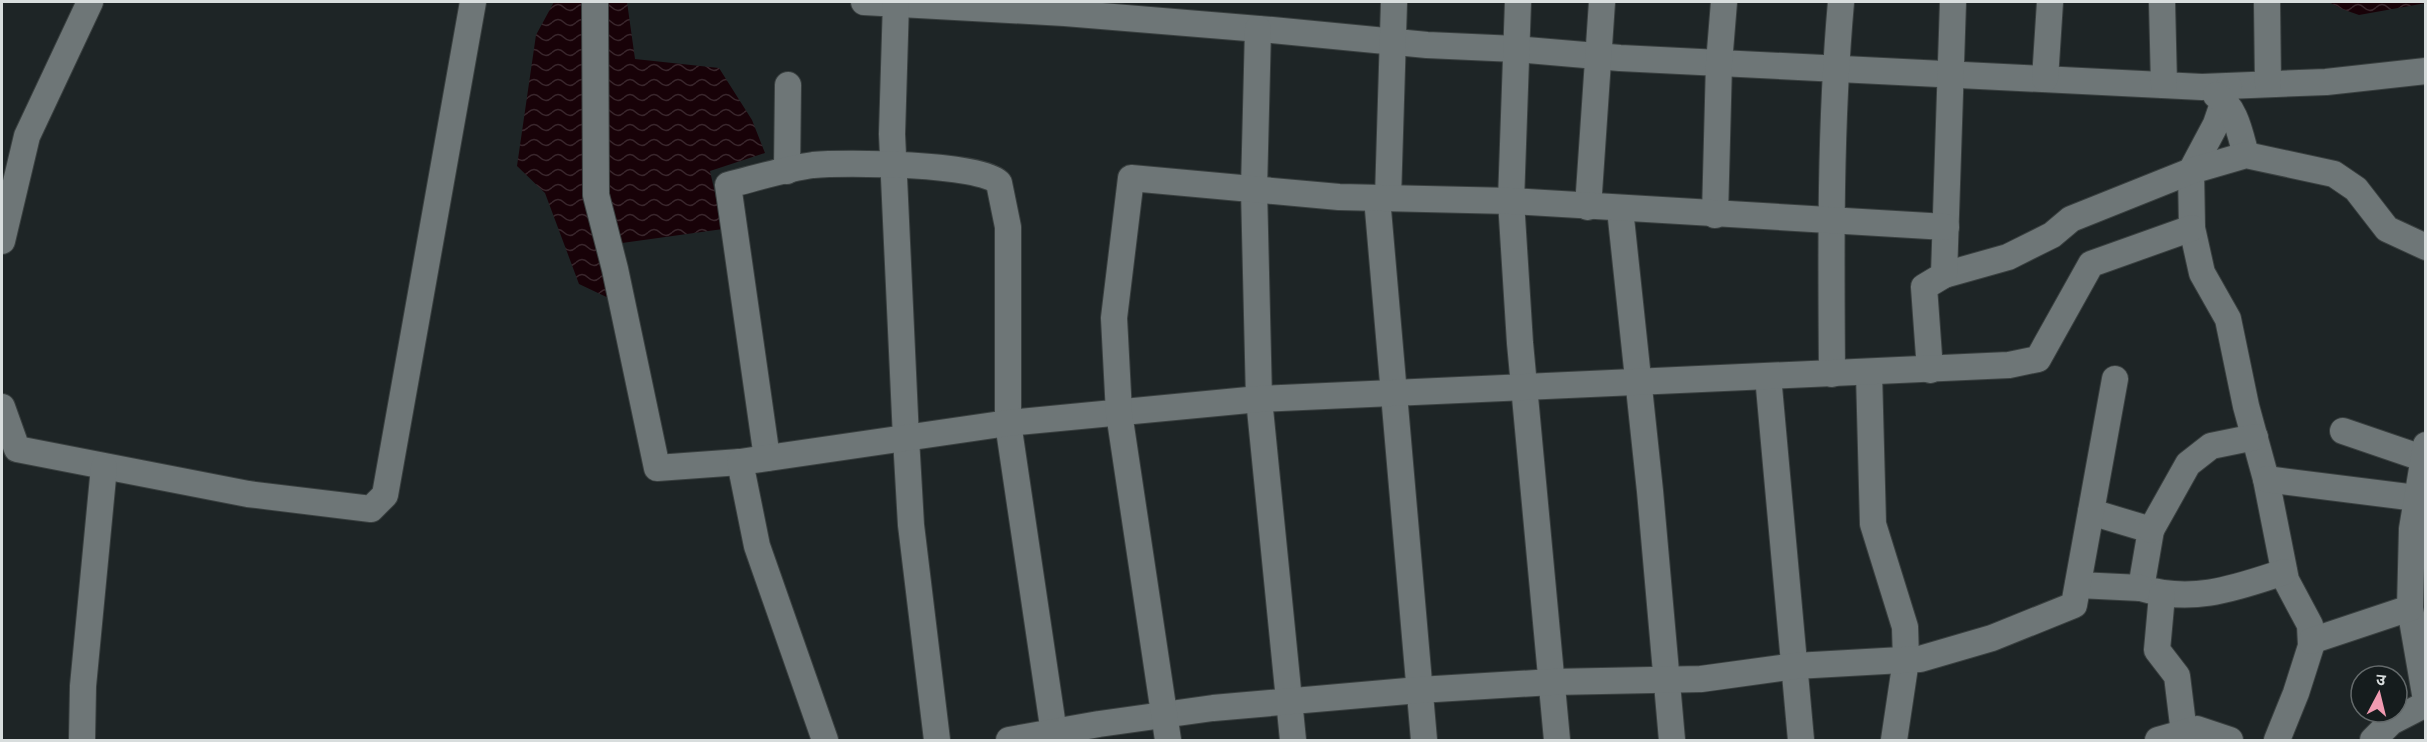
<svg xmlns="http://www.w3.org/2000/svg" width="2427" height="742" font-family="'Fira Sans','Noto Sans Devanagari',sans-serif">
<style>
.water{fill:url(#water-waves)}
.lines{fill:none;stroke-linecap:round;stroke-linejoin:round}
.minor-casing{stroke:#3a4040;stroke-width:28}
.minor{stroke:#6e7677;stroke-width:26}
</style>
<defs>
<pattern id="water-waves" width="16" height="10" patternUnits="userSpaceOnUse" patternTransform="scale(1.5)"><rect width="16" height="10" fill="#180208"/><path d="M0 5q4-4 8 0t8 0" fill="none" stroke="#39262c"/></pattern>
</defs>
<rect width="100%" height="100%" fill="#1e2526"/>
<g class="water">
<polygon points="554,2 627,2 635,59 719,68 752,120 765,153 710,171 723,229 622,243 617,302 579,284 545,193 517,166 536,35"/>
<polygon points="2329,2 2425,2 2426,3 2359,15 2342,9"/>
</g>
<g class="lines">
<defs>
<g id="minor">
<polyline points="595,2 596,195 615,269 657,468 740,462"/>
<polyline points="864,2 1065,13 1272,30 1427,45 1516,49 1620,58 2202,87 2326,82 2426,71"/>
<polyline points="896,2 892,134 906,438 911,525 937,740"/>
<polyline points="1518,2 1511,201 1520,343 1557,740"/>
<polyline points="2162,2 2164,85"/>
<polyline points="2267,2 2268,84"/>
<polyline points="1258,29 1254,189 1259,399 1293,740"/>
<polyline points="2045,79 2050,2"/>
<polyline points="2229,86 2216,124 2191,171 2192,228 2202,273 2228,319 2246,406 2266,479 2286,580 2310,625 2311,646 2296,693 2277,740"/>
<path d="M2216 95C2236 107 2240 134 2246 155"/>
<polyline points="787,171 788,85"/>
<polyline points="1377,198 1424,740"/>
<polyline points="1388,198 1394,2"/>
<polyline points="1588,207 1602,2"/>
<polyline points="1620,209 1650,491 1672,740"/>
<polyline points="1715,215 1719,63 1724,2"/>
<polyline points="2,241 27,136 90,2"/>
<polyline points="1944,275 2008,257 2052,235 2071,219 2191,171 2246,155 2334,174 2356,189 2387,229 2426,247"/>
<polyline points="1930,370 1924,287 1944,275 1953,2"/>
<polyline points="1869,373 1873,524 1905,627 1906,660 1894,740"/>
<path d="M1832 374C1831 250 1830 125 1841 2"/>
<polyline points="1768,376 1801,740"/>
<polyline points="2,407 17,449 248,494 371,509 385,495 473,2"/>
<polyline points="2343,431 2422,458"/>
<path d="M767 458 728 185C756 178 785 169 813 165 842 162 983 163 999 183L1008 227V423L1055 740"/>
<polyline points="2266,479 2416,498"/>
<path d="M2091 512 2151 530 2141 588C2193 604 2235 588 2284 572"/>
<polyline points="2151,530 2188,464 2211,446 2255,437"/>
<polyline points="2078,585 2141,588"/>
<polyline points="2162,595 2157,650 2177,676 2184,733"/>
<polyline points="2410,608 2426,700"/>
<polyline points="2311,641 2410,608 2412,529 2426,445"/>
<polyline points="82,740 83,686 104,467"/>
<polyline points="825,740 757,546 740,462 1008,423 1259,399 2009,365 2038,359 2091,264 2192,228"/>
<polyline points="1009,740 1099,724 1213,708 1419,690 1552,682 1701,679 1795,666 1920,659 1992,638 2074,605 2115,379"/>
<polyline points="1168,740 1119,413 1114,318 1131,178 1339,197 1511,201 1946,227"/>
<polyline points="2158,740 2197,729 2230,740"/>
<polyline points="2373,740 2391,722 2426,704"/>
</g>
</defs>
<use href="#minor" class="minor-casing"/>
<use href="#minor" class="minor"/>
</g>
<rect width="2427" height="742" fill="none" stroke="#d8dddd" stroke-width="6"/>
<g transform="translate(2379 694) rotate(7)"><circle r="28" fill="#151c1d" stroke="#63696a" stroke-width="1.5"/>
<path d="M0-4.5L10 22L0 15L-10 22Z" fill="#f19ab1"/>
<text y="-9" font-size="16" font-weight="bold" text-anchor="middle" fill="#d8dddd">उ</text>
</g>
</svg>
